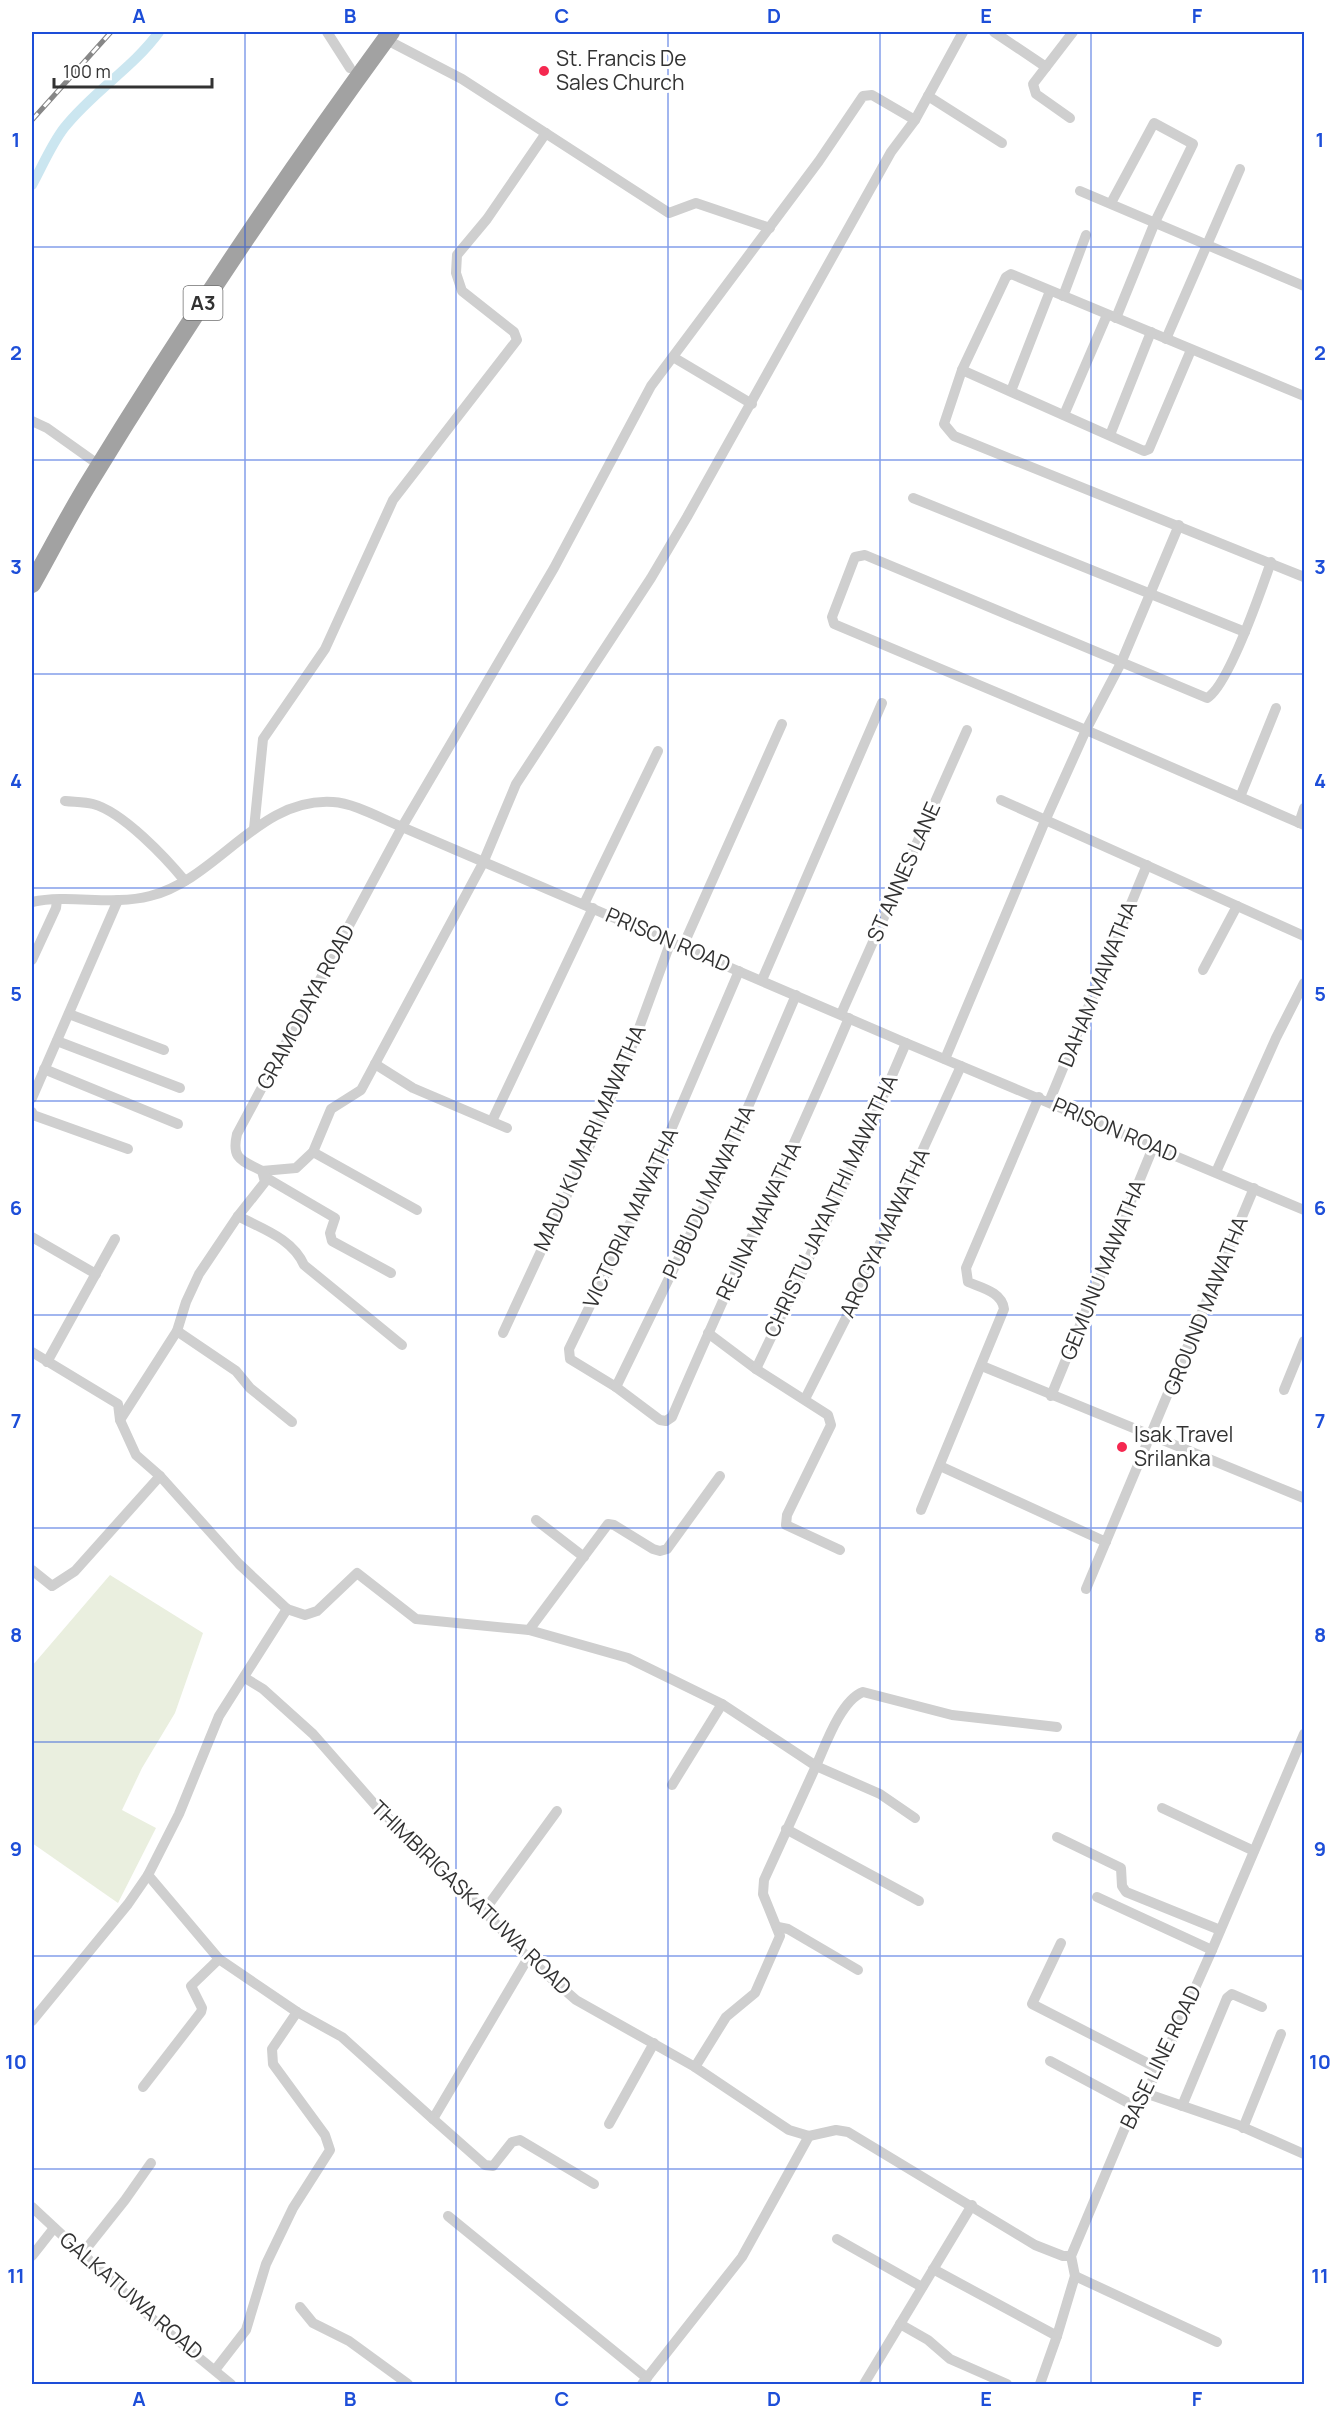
<svg xmlns="http://www.w3.org/2000/svg" width="1336" height="2416" font-family="Manrope,sans-serif">
<style>
.green{fill:#eaefdf}
.lines{fill:none;stroke-linecap:round;stroke-linejoin:round}
.canal{stroke:#cbe6f0;stroke-width:10}
.minor{stroke:#cfcfcf;stroke-width:10}
.trunk{stroke:#a2a2a2;stroke-width:18}
.rail-casing{stroke:#878787;stroke-width:5}
.rail{stroke:#fff;stroke-width:3;stroke-dasharray:9;stroke-linecap:butt}
.grid{fill:none;stroke:#1d4ed8;stroke-width:1.5;stroke-opacity:0.55}
.poi-dot{fill:#f52850;stroke:#fff;stroke-width:2}
.labels{text-anchor:middle;stroke-width:6;stroke-linejoin:round;paint-order:stroke}
.shield{fill:#fff;stroke:#707070;stroke-width:1.5}
.shield-label{font-size:20px;font-weight:bold;fill:#323232}
.poi-label{font-size:21px;fill:#323232;stroke:#fff;text-anchor:start}
.street-label{font-size:21px;fill:#323232;stroke:#fff}
.neatline{fill:none;stroke:#1d4ed8;stroke-width:2}
.grid-label{font-size:20px;text-anchor:middle;font-weight:bold;fill:#1d4ed8}
</style>
<rect width="100%" height="100%" fill="#fff"/>
<polygon class="green" points="110,1575 203,1633 175,1713 142,1768 122,1810 156,1828 118,1903 32,1843 32,1666"/>
<g class="lines">
<path class="canal" d="M32 185C42 167 51 145 64 128 92 92 133 68 159 32"/>
<g class="minor">
<polyline points="327,32 350,68"/>
<polyline points="994,32 1046,67"/>
<polyline points="385,39 462,79 669,213 696,203 770,228"/>
<polyline points="928,96 1002,143"/>
<polyline points="1070,118 1036,94 1033,84 1073,32"/>
<polyline points="1080,191 1304,286"/>
<polyline points="1111,203 1154,123 1193,144 1155,222 1116,318"/>
<polyline points="1063,296 1086,235"/>
<polyline points="1166,339 1240,169"/>
<polyline points="673,357 752,404"/>
<polyline points="962,370 1144,451 1149,449 1191,350"/>
<polyline points="1011,391 1050,291"/>
<polyline points="1304,396 1011,274 1006,277 962,370 944,424 954,436 1304,577"/>
<polyline points="1064,415 1107,315"/>
<polyline points="32,421 47,428 92,460"/>
<polyline points="1110,435 1151,332"/>
<polyline points="913,498 1245,632"/>
<path d="M1271 562C1262 588 1228 687 1207 698L865 555 855 557 832 617 834 624 1086 730 1304 825"/>
<polyline points="1240,797 1276,708"/>
<polyline points="1001,800 1304,936"/>
<path d="M65 801C74 802 85 802 93 804 123 812 166 858 185 881"/>
<polyline points="1299,823 1304,808"/>
<polyline points="254,829 263,739 325,649 393,500 517,340 514,332 462,291 456,273 457,255 487,219 546,133"/>
<path d="M32 902C71 894 111 906 150 896 218 879 258 797 333 802 354 803 382 819 402 827L906 1043 1304 1210"/>
<polyline points="584,904 658,751"/>
<polyline points="683,946 782,724"/>
<polyline points="32,960 56,908 57,900"/>
<polyline points="1203,970 1237,906"/>
<path d="M739 971 637 1209 569 1349 570 1359 616 1387 660 1420 666 1421 672 1417C729 1283 792 1152 849 1018"/>
<polyline points="762,980 882,703"/>
<polyline points="69,1014 164,1050"/>
<polyline points="841,1014 967,730"/>
<polyline points="57,1041 180,1088"/>
<polyline points="945,1059 1045,821 1086,730 1121,663 1179,525"/>
<polyline points="375,1064 413,1088 507,1128"/>
<polyline points="44,1069 178,1124"/>
<polyline points="32,1098 118,900"/>
<polyline points="1049,1102 1147,865"/>
<polyline points="32,1112 33,1115 128,1149"/>
<polyline points="492,1121 593,908"/>
<polyline points="313,1152 417,1210"/>
<polyline points="262,1171 296,1168 313,1152 331,1109 361,1090 483,863 516,784 651,578 687,517 891,152 915,120 963,32"/>
<polyline points="1216,1172 1276,1038 1304,983"/>
<polyline points="265,1177 335,1218 330,1233 332,1241 391,1273"/>
<path d="M238 1216C262 1229 292 1238 304 1265L402 1345"/>
<polyline points="32,1237 96,1274"/>
<polyline points="177,1331 236,1371 250,1388 292,1422"/>
<polyline points="503,1333 592,1141 635,1039 671,941"/>
<polyline points="708,1333 756,1369 828,1415 831,1425 787,1515 786,1525 840,1550"/>
<polyline points="32,1352 118,1404 120,1420 136,1455 160,1476 239,1564 287,1609 219,1716 179,1814 148,1875 128,1904 32,2021"/>
<polyline points="47,1362 115,1239"/>
<polyline points="982,1366 1304,1498"/>
<polyline points="756,1369 857,1157 906,1043"/>
<polyline points="616,1387 715,1184 796,995"/>
<polyline points="1284,1390 1304,1341"/>
<polyline points="1051,1396 1154,1145"/>
<polyline points="805,1399 846,1318 961,1066"/>
<path d="M120 1420 177 1331 186 1302 199 1274 238 1216 265 1182 262 1171C242 1160 231 1160 237 1134L402 827 554 568 651 386 819 161 863 96 872 95 915 120"/>
<polyline points="940,1466 1106,1542"/>
<path d="M921 1510 1004 1309C1002 1292 982 1288 968 1282L966 1268 1039 1097"/>
<polyline points="536,1520 584,1557"/>
<polyline points="32,1570 52,1586 75,1571 160,1476"/>
<polyline points="1086,1589 1254,1188"/>
<polyline points="287,1609 305,1615 317,1611 357,1573 416,1619 529,1630 628,1658 722,1704 816,1766 764,1880 763,1894 780,1936 755,1993 726,2017 695,2067"/>
<polyline points="529,1630 608,1524 614,1525 653,1549 660,1551 667,1549 720,1476"/>
<polyline points="245,1678 263,1689 313,1734 377,1807 484,1911 528,1958 576,2000 695,2067 789,2130 809,2136 836,2130 848,2132 1035,2245 1063,2256 1071,2256"/>
<polyline points="672,1785 722,1704"/>
<polyline points="1162,1808 1254,1851"/>
<path d="M915 1818 880 1794 816 1766C825 1746 841 1700 863 1692L952 1715 1057 1727"/>
<polyline points="786,1829 919,1901"/>
<polyline points="1057,1837 1121,1868 1122,1886 1126,1892 1220,1930"/>
<polyline points="148,1875 219,1959 297,2012 342,2037 433,2119 528,1958"/>
<polyline points="1097,1897 1212,1950"/>
<polyline points="484,1911 557,1811"/>
<polyline points="778,1927 788,1929 858,1970"/>
<polyline points="1061,1943 1032,2004 1159,2069"/>
<polyline points="1050,2061 1136,2107"/>
<polyline points="143,2087 201,2012 202,2008 191,1986 219,1959"/>
<polyline points="1145,2093 1238,2125 1304,2154"/>
<polyline points="1182,2106 1227,1998 1232,1994 1262,2007"/>
<polyline points="433,2119 485,2165 493,2166 512,2142 520,2140 594,2184"/>
<polyline points="609,2124 654,2043"/>
<polyline points="1243,2128 1281,2034"/>
<polyline points="32,2207 159,2325 231,2384"/>
<polyline points="448,2216 647,2378"/>
<polyline points="837,2239 922,2287"/>
<polyline points="82,2254 125,2200 151,2163"/>
<polyline points="32,2256 54,2228"/>
<polyline points="933,2269 1057,2336"/>
<polyline points="1075,2276 1217,2342"/>
<polyline points="300,2307 313,2323 349,2341 408,2384"/>
<polyline points="900,2324 928,2340 950,2359 1007,2384"/>
<polyline points="215,2370 246,2330 266,2264 293,2208 330,2150 325,2135 273,2064 272,2049 297,2012"/>
<polyline points="642,2384 742,2257 809,2136"/>
<polyline points="864,2384 972,2205"/>
<polyline points="1040,2384 1057,2336 1075,2276 1071,2256 1124,2130 1159,2069 1212,1950 1304,1734"/>
</g>
<path class="trunk" d="M32 584C51 550 69 515 90 481 184 327 285 177 391 32"/>
<defs>
<polyline id="rail" points="32,120 111,32"/>
</defs>
<use href="#rail" class="rail-casing"/>
<use href="#rail" class="rail"/>
</g>
<path class="grid" d="M245 32V2384M456 32V2384M668 32V2384M880 32V2384M1091 32V2384M32 247H1304M32 460H1304M32 674H1304M32 888H1304M32 1101H1304M32 1315H1304M32 1528H1304M32 1742H1304M32 1956H1304M32 2169H1304"/>
<g class="poi-dot">
<circle cx="544" cy="71" r="6"/>
<circle cx="1122" cy="1447" r="6"/>
</g>
<g class="labels">
<rect class="shield" x="183.5" y="286" width="39" height="34" rx="4.5"/>
<g class="shield-label">
<text x="203" y="310">A3</text>
</g>
<g class="poi-label">
<text x="556" y="66">St. Francis De<tspan x="556" dy="24">Sales Church</tspan></text>
<text x="1134" y="1442">Isak Travel<tspan x="1134" dy="24">Srilanka</tspan></text>
</g>
<g class="street-label">
<text transform="translate(904 872) rotate(-66)" y="7">ST ANNES LANE</text>
<text transform="translate(668 940) rotate(23)" y="7">PRISON ROAD</text>
<text transform="translate(1098 984) rotate(-68)" y="7">DAHAM MAWATHA</text>
<text transform="translate(306 1007) rotate(-62)" y="7">GRAMODAYA ROAD</text>
<text transform="translate(1115 1130) rotate(23)" y="7">PRISON ROAD</text>
<text transform="translate(590 1138) rotate(-66)" y="7">MADU KUMARI MAWATHA</text>
<text transform="translate(709 1192) rotate(-65)" y="7">PUBUDU MAWATHA</text>
<text transform="translate(831 1206) rotate(-65)" y="7">CHRISTU JAYANTHI MAWATHA</text>
<text transform="translate(631 1218) rotate(-65)" y="7">VICTORIA MAWATHA</text>
<text transform="translate(759 1221) rotate(-65)" y="7">REJINA MAWATHA</text>
<text transform="translate(885 1233) rotate(-65)" y="7">AROGYA MAWATHA</text>
<text transform="translate(1103 1270) rotate(-68)" y="7">GEMUNU MAWATHA</text>
<text transform="translate(1206 1306) rotate(-68)" y="7">GROUND MAWATHA</text>
<text transform="translate(471 1898) rotate(44)" y="7">THIMBIRIGASKATUWA ROAD</text>
<text transform="translate(1161 2057) rotate(-64)" y="7">BASE LINE ROAD</text>
<text transform="translate(131 2296) rotate(41)" y="7">GALKATUWA ROAD</text>
</g>
</g>
<rect width="1336" height="2416" fill="none" stroke="#ffffff" stroke-width="66"/>
<path d="M54 78v9h158v-9" fill="none" stroke="#323232" stroke-width="3"/>
<text x="63" y="78" font-size="18" fill="#323232" stroke="#ffffff" stroke-width="4.5" paint-order="stroke">100 m</text>
<rect x="33" y="33" width="1270" height="2350" class="neatline"/>
<g class="grid-label">
<text x="139" y="23">A</text>
<text x="350" y="23">B</text>
<text x="562" y="23">C</text>
<text x="774" y="23">D</text>
<text x="986" y="23">E</text>
<text x="1197" y="23">F</text>
<text x="16" y="147">1</text>
<text x="1320" y="147">1</text>
<text x="16" y="360">2</text>
<text x="1320" y="360">2</text>
<text x="16" y="574">3</text>
<text x="1320" y="574">3</text>
<text x="16" y="788">4</text>
<text x="1320" y="788">4</text>
<text x="16" y="1001">5</text>
<text x="1320" y="1001">5</text>
<text x="16" y="1215">6</text>
<text x="1320" y="1215">6</text>
<text x="16" y="1428">7</text>
<text x="1320" y="1428">7</text>
<text x="16" y="1642">8</text>
<text x="1320" y="1642">8</text>
<text x="16" y="1856">9</text>
<text x="1320" y="1856">9</text>
<text x="16" y="2069">10</text>
<text x="1320" y="2069">10</text>
<text x="16" y="2283">11</text>
<text x="1320" y="2283">11</text>
<text x="139" y="2406">A</text>
<text x="350" y="2406">B</text>
<text x="562" y="2406">C</text>
<text x="774" y="2406">D</text>
<text x="986" y="2406">E</text>
<text x="1197" y="2406">F</text>
</g>
</svg>
